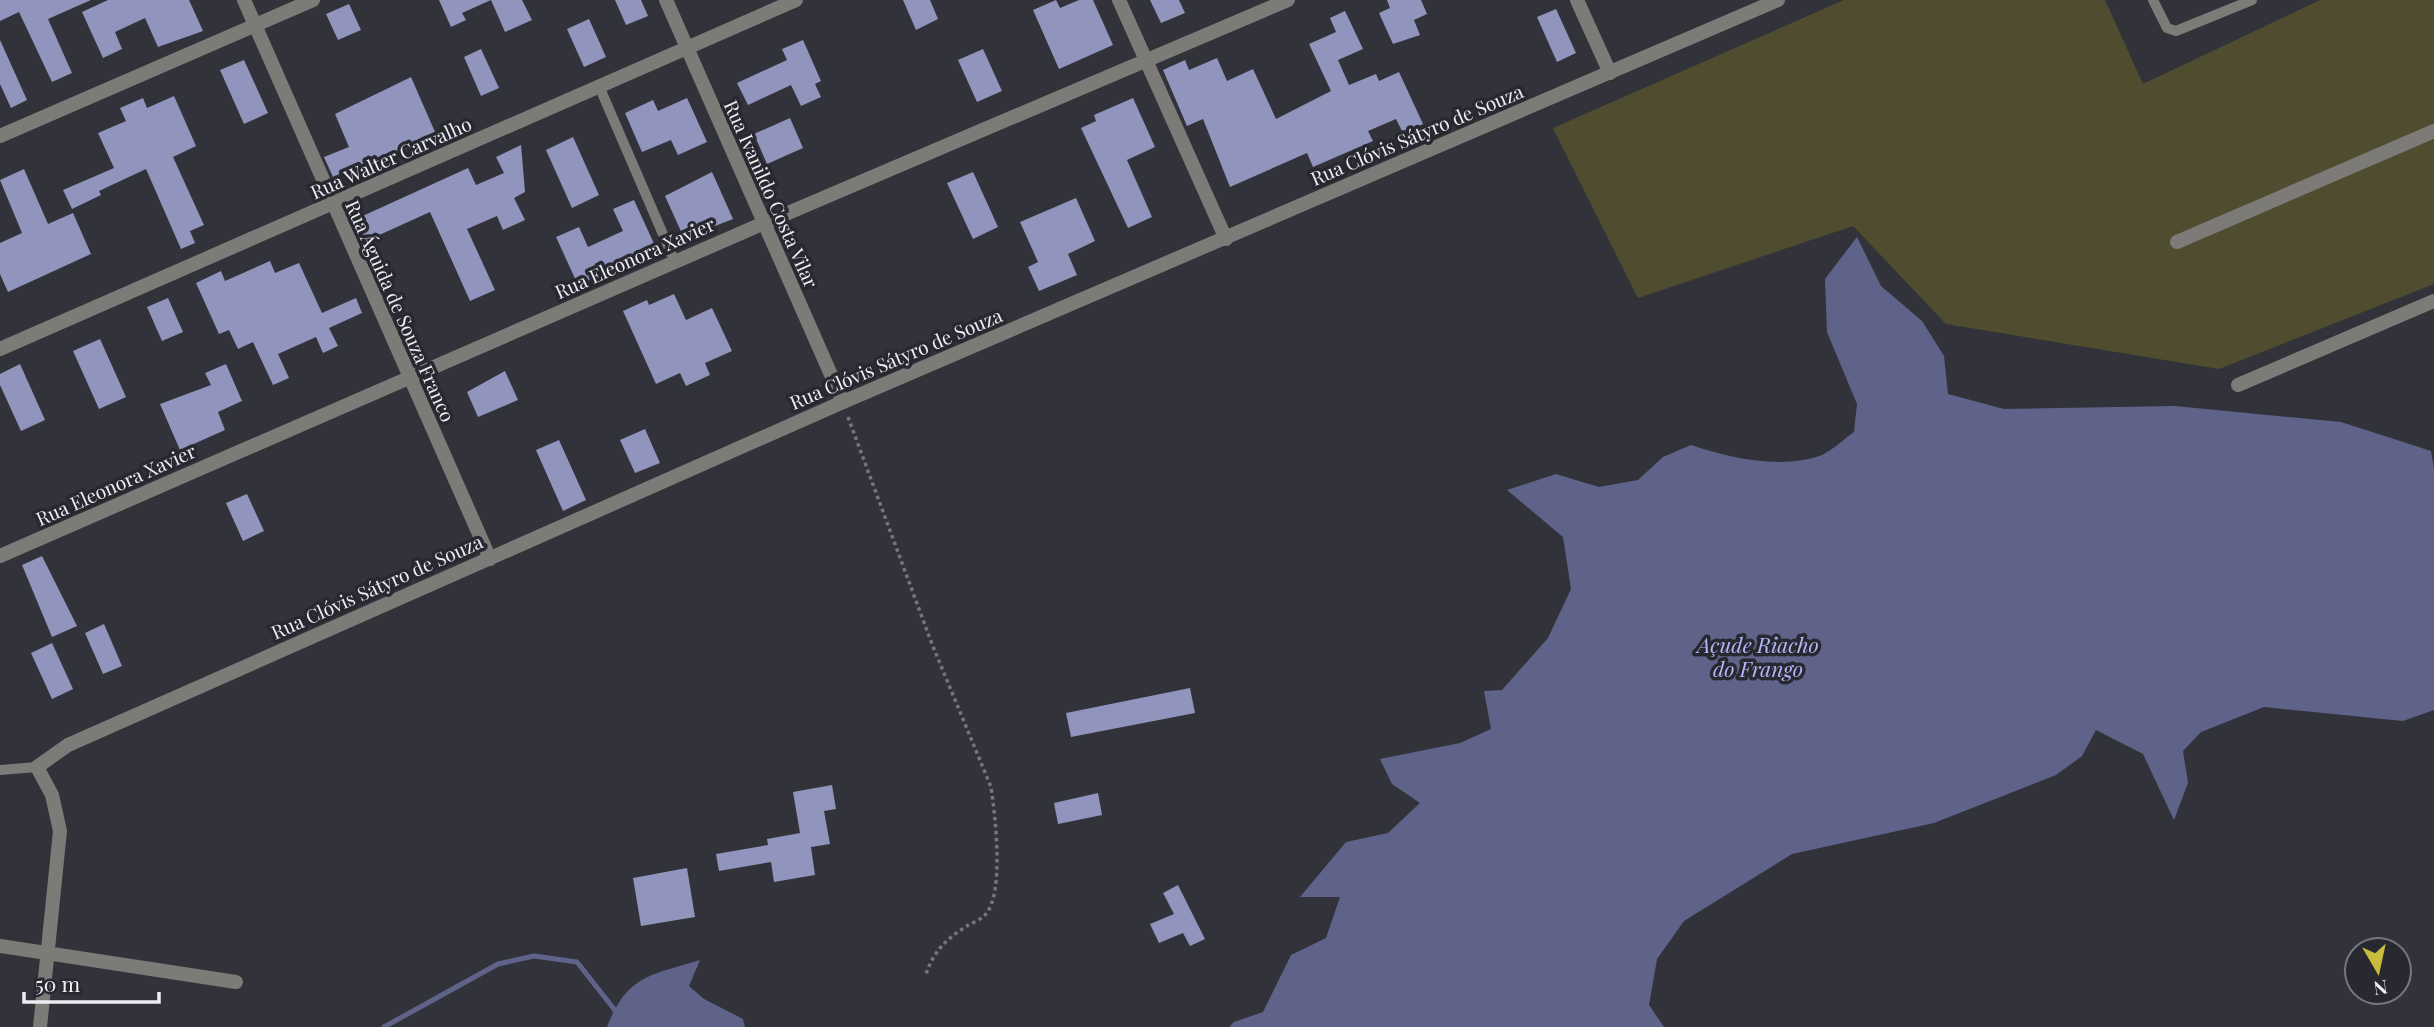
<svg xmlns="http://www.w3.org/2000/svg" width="2434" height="1027" font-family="'Playfair Display',serif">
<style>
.green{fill:#4f4c30}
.water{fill:#606389}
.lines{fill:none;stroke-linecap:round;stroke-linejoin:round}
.stream{stroke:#606389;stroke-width:5}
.building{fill:#9194bd}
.path{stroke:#75757c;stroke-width:3.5;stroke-dasharray:3.5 3.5;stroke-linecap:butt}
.lane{stroke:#7c7b78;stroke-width:10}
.street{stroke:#7c7b78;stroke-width:14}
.labels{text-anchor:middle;stroke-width:7;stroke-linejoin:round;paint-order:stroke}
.street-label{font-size:19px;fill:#ededf2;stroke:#282930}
.water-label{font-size:21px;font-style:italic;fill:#b3b7f8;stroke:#282930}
</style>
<rect width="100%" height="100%" fill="#32333a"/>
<polygon class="green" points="1844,0 2105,0 2143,84 2320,0 2434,0 2434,284 2219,369 1946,324 1853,226 1638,298 1553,128"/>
<g class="water">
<path d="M1857 237 1881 286 1922 321 1944 356 1948 394 2004 409 2175 406 2341 422 2431 451 2434 469V710L2403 721 2264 707 2201 732 2183 751 2188 783 2174 820 2143 754 2096 730 2082 756 2056 775 1934 823 1792 854 1684 921 1657 959 1649 1005 1664 1027H1229L1234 1022 1263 1012 1291 955 1326 938 1340 897H1300L1346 842 1388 833 1420 803 1392 784 1380 759 1460 743 1491 729 1484 691 1502 690 1548 638 1571 589 1563 537 1507 490 1556 474 1599 487 1638 480 1663 457 1691 445C1730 458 1781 470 1822 455 1833 450 1844 439 1854 432L1857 404 1827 332 1825 279Z"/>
<path d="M700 960 689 986 704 999 743 1019 745 1027H607C627 975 651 975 700 960Z"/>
</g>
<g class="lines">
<polyline class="stream" points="384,1027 498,964 534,956 577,962 614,1009 621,1027"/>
</g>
<g class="building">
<polygon points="0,0 91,0 48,19 72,73 52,82 19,12 0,21"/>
<polygon points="108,0 189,0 203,31 158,47 145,18 115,32 122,49 103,58 82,12"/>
<polygon points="439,0 522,0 532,20 505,32 491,0 462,13 466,20 451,27"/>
<polygon points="615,0 641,0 648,16 626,25"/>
<polygon points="903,0 930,0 938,19 916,30"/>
<polygon points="1056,0 1060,8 1079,0 1093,0 1113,45 1059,69 1033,10"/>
<polygon points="1150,0 1179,0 1185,13 1161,23"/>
<polygon points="1387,0 1421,0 1427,14 1414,20 1420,35 1393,44 1379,13 1390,8"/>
<polygon points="349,4 361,30 338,40 326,14"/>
<polygon points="1556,9 1576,53 1557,62 1537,17"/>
<polygon points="1345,11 1363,49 1338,60 1349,85 1376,74 1379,81 1399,72 1423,124 1403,133 1396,119 1368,131 1373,141 1313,167 1307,153 1230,187 1203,119 1187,126 1163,70 1185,60 1189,70 1217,58 1227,81 1253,69 1276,119 1331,91 1309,44 1336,32 1330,18"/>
<polygon points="589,19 606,57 584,67 567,29"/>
<polygon points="0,40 27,100 11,108 0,84"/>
<polygon points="803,40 821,81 815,84 821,97 801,106 791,85 748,105 737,83 787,60 782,49"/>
<polygon points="481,49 499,88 481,96 464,57"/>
<polygon points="983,49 1002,91 977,102 958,60"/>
<polygon points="244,60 268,113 244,124 220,70"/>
<polygon points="411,77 435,132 408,144 409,148 359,170 357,166 333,177 324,157 349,147 335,114"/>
<polygon points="174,96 196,146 173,157 204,225 190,231 195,243 181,249 146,169 99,191 101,195 72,209 63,190 114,168 98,133 126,121 120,108 143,98 147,108"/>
<polygon points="687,98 707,142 678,155 671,140 642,152 625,113 653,100 658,111"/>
<polygon points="1133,98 1155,147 1127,160 1152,217 1128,228 1081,128 1096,121 1094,115"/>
<polygon points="790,118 803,148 767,164 754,134"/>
<polygon points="573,137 599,195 572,208 546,150"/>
<polygon points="521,145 525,192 514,198 525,220 503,230 497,216 467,229 495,290 470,301 430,212 366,241 356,219 468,168 476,185 504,173 496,157"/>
<polygon points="24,169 48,224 73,213 91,254 8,292 0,274 0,243 22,233 0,180"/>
<polygon points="712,172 733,219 684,238 665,196"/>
<polygon points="973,172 998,227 973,239 947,183"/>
<polygon points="1076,198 1095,241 1068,254 1077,275 1039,291 1028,267 1038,262 1020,222"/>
<polygon points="634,200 656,248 578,285 556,237 579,227 588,247 623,231 613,209"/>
<polygon points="270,261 275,273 299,263 322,313 356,298 362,313 329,328 338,346 323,353 316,337 278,354 289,378 273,385 253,342 238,349 229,330 219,334 196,283 221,271 225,281"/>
<polygon points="674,294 686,320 712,308 732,351 705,363 710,375 686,386 680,373 656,384 623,311 647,300 649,305"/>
<polygon points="168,298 183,332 162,341 147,307"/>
<polygon points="100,339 126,397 99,409 73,351"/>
<polygon points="20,364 45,420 21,431 0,385 0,374"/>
<polygon points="226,364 242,401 218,412 225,430 180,450 160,404 211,385 205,373"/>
<polygon points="505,371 518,400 478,417 467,392"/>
<polygon points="645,429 660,463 635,473 620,440"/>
<polygon points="559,440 586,500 563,511 536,450"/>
<polygon points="247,494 264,531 243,541 226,503"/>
<polygon points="42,556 77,626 52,637 22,565"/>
<polygon points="104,624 122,666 103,674 85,633"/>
<polygon points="52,643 73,689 52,699 31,653"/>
<polygon points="1190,688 1195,713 1071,737 1066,713"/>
<polygon points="832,785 836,809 824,811 830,844 811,847 815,875 774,882 771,862 719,871 716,854 768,845 767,839 800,833 793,792"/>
<polygon points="1098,793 1102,815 1058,824 1054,803"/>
<polygon points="687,868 695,917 641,926 633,878"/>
<polygon points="1178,885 1205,939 1190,946 1183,933 1159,943 1150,924 1174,914 1163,893"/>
</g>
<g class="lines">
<path class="path" d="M848 417 932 644 991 787C995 815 1005 894 985 915 980 920 972 923 967 926 946 939 934 951 926 974"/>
<g class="lane">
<polyline points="2153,0 2167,28 2176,31 2252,0"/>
<polyline points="599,86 675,262"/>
<polyline points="0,770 37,767"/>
</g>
<g class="street">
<polyline points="244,0 490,559"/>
<polyline points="666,0 843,402"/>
<polyline points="1119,0 1226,239"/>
<polyline points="1577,0 1610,73"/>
<polyline points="0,136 313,0"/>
<polyline points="2177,242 2434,131"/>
<polyline points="0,349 796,0"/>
<polyline points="2238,385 2434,301"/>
<polyline points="0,556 762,224 1288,0"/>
<polyline points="0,946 236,982"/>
<polyline points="40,1027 60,831 52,795 37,767 68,745 843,402 1778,0"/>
</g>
</g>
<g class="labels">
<g class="street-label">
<text transform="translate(1417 135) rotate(-23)" y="7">Rua Clóvis Sátyro de Souza</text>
<text transform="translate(391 158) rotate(-24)" y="7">Rua Walter Carvalho</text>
<text transform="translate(771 194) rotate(66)" y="7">Rua Ivanildo Costa Vilar</text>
<text transform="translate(635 258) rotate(-24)" y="7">Rua Eleonora Xavier</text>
<text transform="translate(400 311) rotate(66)" y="7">Rua Águida de Souza Franco</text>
<text transform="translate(896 359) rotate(-23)" y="7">Rua Clóvis Sátyro de Souza</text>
<text transform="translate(116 485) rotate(-24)" y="7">Rua Eleonora Xavier</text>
<text transform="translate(377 587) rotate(-24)" y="7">Rua Clóvis Sátyro de Souza</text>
</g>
<g class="water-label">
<text x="1758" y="653">Açude Riacho<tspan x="1758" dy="24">do Frango</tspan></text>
</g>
</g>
<g transform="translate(2378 971) rotate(171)"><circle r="33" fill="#282930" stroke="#77777e" stroke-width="2"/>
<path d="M0-5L12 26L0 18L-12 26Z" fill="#c9bb3b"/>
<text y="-10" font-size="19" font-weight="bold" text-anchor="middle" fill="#ededf2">N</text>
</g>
<path d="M24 992v10h135v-10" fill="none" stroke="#ededf2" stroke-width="3.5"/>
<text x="35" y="992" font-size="21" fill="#ededf2" stroke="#282930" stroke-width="5" paint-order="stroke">50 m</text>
</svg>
